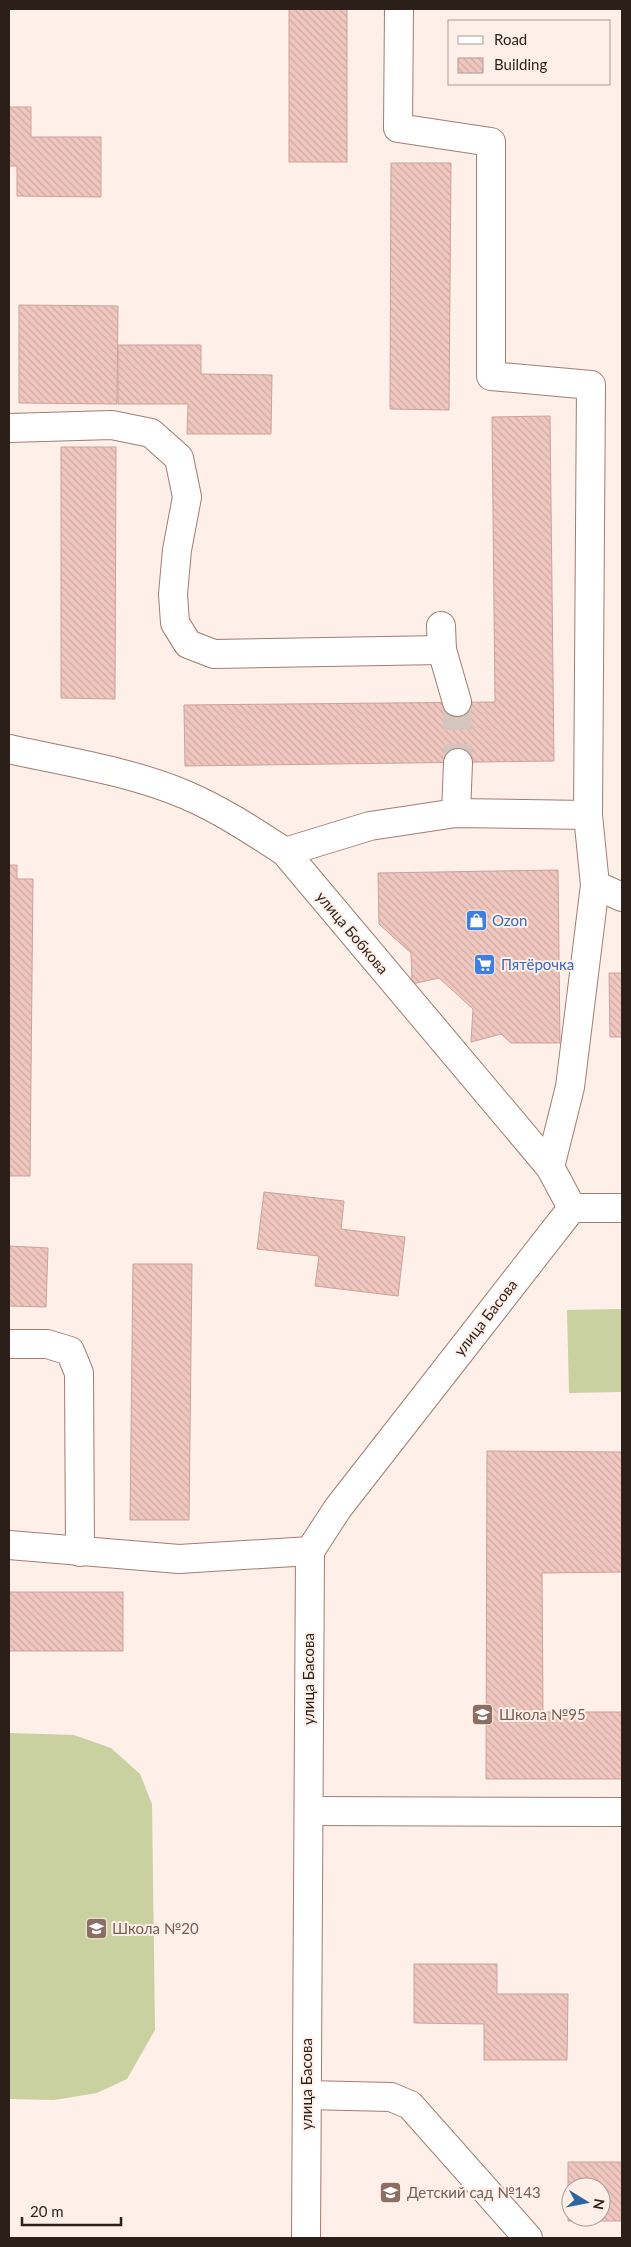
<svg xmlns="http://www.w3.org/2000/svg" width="631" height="2247" font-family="Lato,sans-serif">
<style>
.garden{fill:#c8d19f}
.building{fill:url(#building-back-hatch);stroke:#cba39b;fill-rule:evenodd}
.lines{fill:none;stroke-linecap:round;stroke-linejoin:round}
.minor-tunnel{stroke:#d4c5bf;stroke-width:28;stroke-dasharray:28 14;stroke-linecap:butt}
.minor-casing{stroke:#a07e6e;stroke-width:30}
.minor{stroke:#fff;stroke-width:28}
.labels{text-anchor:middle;stroke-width:4;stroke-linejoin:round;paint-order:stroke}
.shop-label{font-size:15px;fill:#366cbe;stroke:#feefe8;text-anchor:start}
.street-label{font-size:15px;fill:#2c1f19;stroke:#feefe8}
.education-label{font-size:15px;fill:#785e54;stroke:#feefe8;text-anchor:start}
</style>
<defs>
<pattern id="building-back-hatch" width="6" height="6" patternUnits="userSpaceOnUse" patternTransform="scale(1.25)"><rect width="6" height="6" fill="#f0c7be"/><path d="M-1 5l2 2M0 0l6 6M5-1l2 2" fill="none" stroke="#ceaaa3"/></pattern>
</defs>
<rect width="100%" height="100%" fill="#feefe8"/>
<g class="garden">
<polygon points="622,1309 622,1392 569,1393 567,1310"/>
<polygon points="9,1733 74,1735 111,1748 140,1774 152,1804 155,2030 127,2079 97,2093 54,2100 9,2099"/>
</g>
<g class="building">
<rect x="289" y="9" width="58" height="153"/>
<polygon points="9,107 31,107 31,137 101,137 101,197 17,196 17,166 9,166"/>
<polygon points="391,163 451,163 449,410 390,409"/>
<polygon points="19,305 118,306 117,404 19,403"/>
<polygon points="118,345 201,345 201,374 272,375 271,434 187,434 188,404 118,404"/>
<polygon points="550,416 554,761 185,766 184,705 495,702 492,417"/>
<polygon points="61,447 116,447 115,699 61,698"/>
<polygon points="9,865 17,865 17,879 33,879 30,1176 9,1176"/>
<polygon points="558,870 560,1043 511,1043 501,1034 471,1042 473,1009 439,978 412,984 411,953 379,924 378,873"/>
<polygon points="609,973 622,973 622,1037 610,1037"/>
<polygon points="264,1192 344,1201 341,1229 405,1237 398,1296 315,1286 319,1256 257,1249"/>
<polygon points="9,1246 48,1248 46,1307 9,1306"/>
<polygon points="133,1264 192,1264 189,1520 130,1520"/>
<polygon points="487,1451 622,1452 622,1572 542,1573 543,1712 622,1712 622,1779 486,1779"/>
<rect x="9" y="1592" width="114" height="59"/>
<polygon points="414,1964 497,1964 497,1994 568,1994 567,2060 484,2060 484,2024 414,2023"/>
<path d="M568 2162H622V2221H568ZM571 2187H601V2217H571Z"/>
</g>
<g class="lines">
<polyline class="minor-tunnel" points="457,702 458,763"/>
<defs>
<g id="minor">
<polyline points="399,9 398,128 491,142 491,376 591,385 588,815 595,885 570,1087 550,1167"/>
<polyline points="9,428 112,425 151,433 179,458 187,497 177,550 173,594 175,623 188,644 214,654 442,650"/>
<polyline points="441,626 442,650 457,702"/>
<path d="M9 749C67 762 130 771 186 795 221 810 253 831 285 852L550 1167 572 1208H622"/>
<polyline points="456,813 458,763"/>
<polyline points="285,852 370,826 456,813 588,815"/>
<polyline points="595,885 622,897"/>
<polyline points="9,1344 47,1344 70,1351 79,1373 80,1552"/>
<polyline points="9,1545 179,1559 310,1551"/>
<polyline points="309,1811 622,1812"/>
<polyline points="307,2095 391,2097 410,2105 528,2238"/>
<polyline points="306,2238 310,1551 338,1508 572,1208"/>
</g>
</defs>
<use href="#minor" class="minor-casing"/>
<use href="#minor" class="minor"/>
</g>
<defs>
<symbol id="shop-square" viewBox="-11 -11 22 22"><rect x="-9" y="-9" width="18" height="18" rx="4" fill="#3f7fe0" stroke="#feefe8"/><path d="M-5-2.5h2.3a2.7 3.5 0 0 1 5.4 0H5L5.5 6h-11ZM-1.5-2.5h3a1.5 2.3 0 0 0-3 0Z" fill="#fff"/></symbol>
<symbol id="supermarket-square" viewBox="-11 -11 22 22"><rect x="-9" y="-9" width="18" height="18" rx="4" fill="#3f7fe0" stroke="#feefe8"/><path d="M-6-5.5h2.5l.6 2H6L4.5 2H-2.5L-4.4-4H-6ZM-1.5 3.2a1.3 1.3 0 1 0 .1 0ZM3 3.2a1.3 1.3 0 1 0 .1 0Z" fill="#fff"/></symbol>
<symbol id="school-square" viewBox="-11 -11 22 22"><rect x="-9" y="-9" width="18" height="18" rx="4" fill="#8d6e63" stroke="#feefe8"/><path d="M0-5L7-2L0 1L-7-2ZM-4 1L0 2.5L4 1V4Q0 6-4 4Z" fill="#fff"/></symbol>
</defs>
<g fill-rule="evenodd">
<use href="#shop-square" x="464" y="908" width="25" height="25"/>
<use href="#supermarket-square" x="472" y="952" width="25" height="25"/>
<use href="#school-square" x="470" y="1702" width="25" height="25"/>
<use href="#school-square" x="84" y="1916" width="25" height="25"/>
<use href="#school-square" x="378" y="2180" width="25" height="25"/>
</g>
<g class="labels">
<g class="shop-label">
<text x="492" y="926">Ozon</text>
<text x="501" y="970">Пятёрочка</text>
</g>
<g class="street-label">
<text transform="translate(352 933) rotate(50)" y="5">улица Бобкова</text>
<text transform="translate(486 1318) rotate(-52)" y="5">улица Басова</text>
<text transform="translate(309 1679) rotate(-90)" y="5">улица Басова</text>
<text transform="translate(307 2084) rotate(-90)" y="5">улица Басова</text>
</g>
<g class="education-label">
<text x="499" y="1720">Школа №95</text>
<text x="112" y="1934">Школа №20</text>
<text x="407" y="2198">Детский сад №143</text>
</g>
</g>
<rect width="631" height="2247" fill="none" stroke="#2c1f19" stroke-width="20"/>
<rect x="448" y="20" width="162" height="65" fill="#feefe8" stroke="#aa9c95"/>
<rect x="458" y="36" width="25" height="8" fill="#ffffff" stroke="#aa9c95"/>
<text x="494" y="45" font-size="15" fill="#2c1f19">Road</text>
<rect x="458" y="58" width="25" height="15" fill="url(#building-back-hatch)" stroke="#aa9c95"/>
<text x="494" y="70" font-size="15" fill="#2c1f19">Building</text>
<g transform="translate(586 2202) rotate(100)"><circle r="24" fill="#feefe8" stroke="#aa9c95"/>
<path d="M0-4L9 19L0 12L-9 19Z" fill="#2b679e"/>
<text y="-8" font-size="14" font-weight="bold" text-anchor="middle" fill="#2c1f19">N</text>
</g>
<path d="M22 2217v8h99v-8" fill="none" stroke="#2c1f19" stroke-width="2.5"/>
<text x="30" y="2217" font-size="15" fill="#2c1f19" stroke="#feefe8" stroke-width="4" paint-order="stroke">20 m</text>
</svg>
